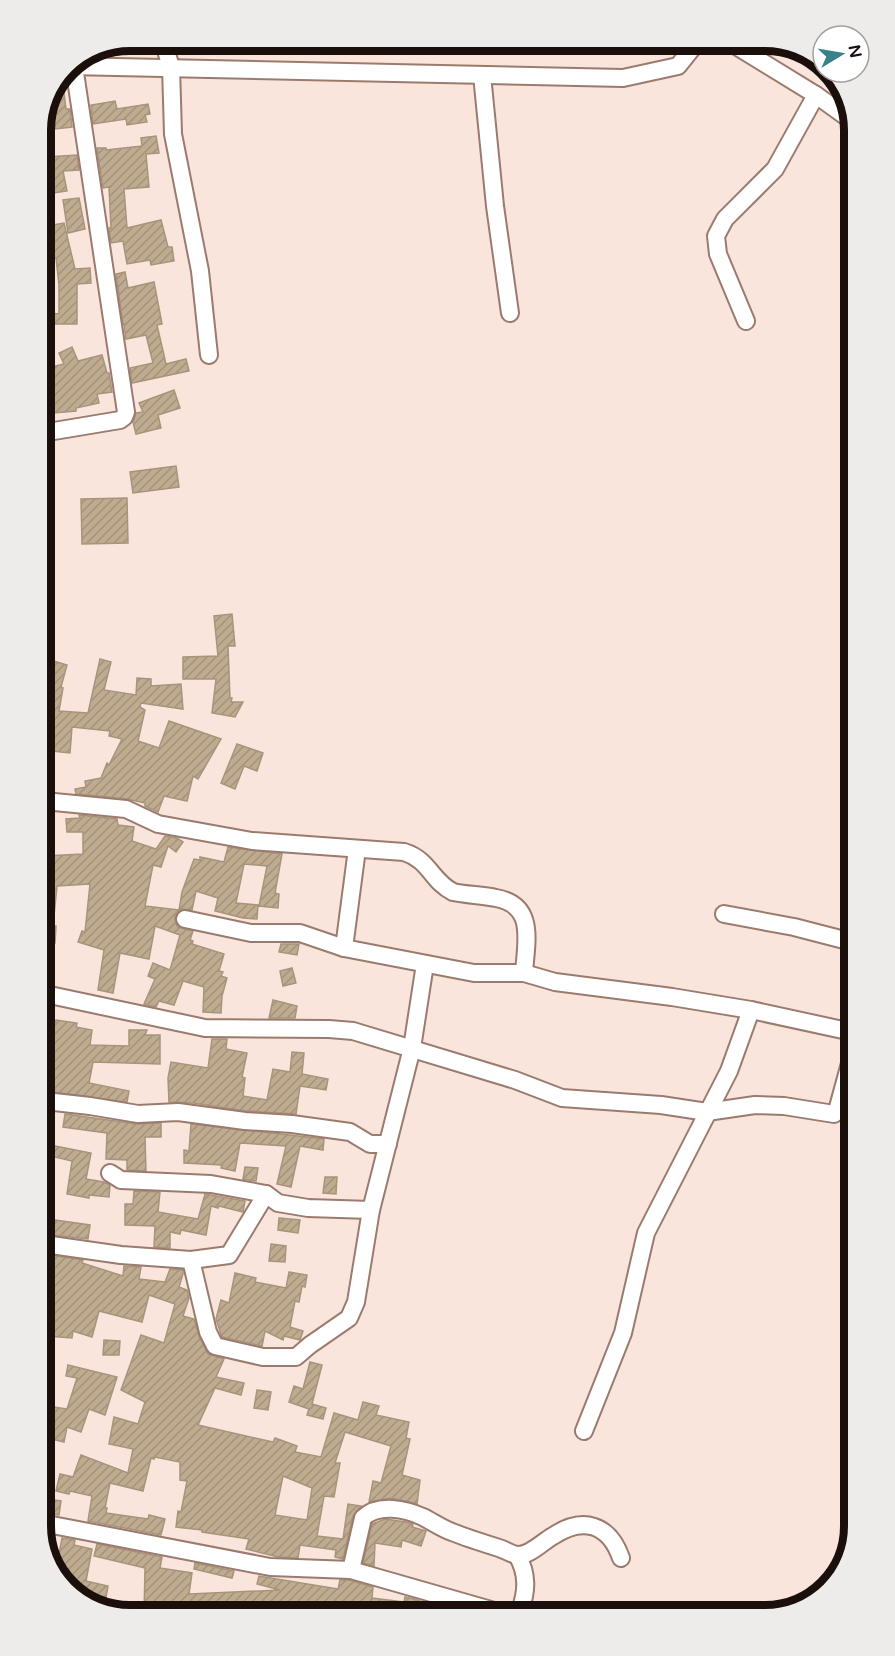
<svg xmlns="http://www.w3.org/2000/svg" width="895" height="1656" font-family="'Varela Round',sans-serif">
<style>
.building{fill:url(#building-hatch);stroke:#a8947a;stroke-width:1.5;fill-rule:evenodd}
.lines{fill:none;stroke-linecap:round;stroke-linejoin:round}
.minor-casing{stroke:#9a7b6e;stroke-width:20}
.minor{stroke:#fff;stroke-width:16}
.rim{fill:none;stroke:#1b0f0b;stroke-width:8}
</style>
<defs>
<pattern id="building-hatch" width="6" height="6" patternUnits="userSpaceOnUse" patternTransform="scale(1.5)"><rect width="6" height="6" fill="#bfab90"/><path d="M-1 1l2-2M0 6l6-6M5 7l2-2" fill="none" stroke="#a4927b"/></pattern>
</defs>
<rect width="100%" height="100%" fill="#fae5dc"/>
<g class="building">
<polygon points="62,77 66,109 70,109 72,127 55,129 51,101"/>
<polygon points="115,101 117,109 148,104 150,114 145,115 147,122 127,125 126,119 93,124 91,105"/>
<polygon points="156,136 159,153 146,154 149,187 124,189 127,228 161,220 168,247 172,247 174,261 151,265 150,260 127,264 123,241 111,243 109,228 111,228 109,187 103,188 97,148 106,148 106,150 142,146 141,138"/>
<polygon points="77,155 79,170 63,171 67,191 54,193 46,157"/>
<polygon points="79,198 85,229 68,233 63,200"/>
<polygon points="64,223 75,269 90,268 91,283 77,284 77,324 42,324 42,312 59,314 59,285 56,258 41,258 41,227"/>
<polygon points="125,272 128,288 154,282 162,324 157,325 166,364 186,359 189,371 132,383 130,368 153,363 146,335 126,339 124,325 126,324 123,324 116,274"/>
<polygon points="72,347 78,361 102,355 107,373 109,373 112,392 97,394 99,403 76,408 76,411 42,414 42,369 64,364 59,353"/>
<polygon points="174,390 180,408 158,415 161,428 136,434 133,422 136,413 143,412 139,403"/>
<polygon points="176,466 179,487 133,493 130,472"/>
<polygon points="127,498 128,543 82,544 81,499"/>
<polygon points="232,614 235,646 228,646 230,698 232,698 231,702 243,702 235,717 212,713 216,679 183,679 183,657 218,656 214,616"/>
<polygon points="100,659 111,662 104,690 136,695 137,678 151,679 151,686 181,684 183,709 141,703 140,707 145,710 138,741 159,748 169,721 221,739 198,779 193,776 187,801 164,796 158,812 145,806 145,803 127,799 76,794 75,789 86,787 85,781 101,778 107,763 109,765 122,739 109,736 110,731 72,727 70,753 52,751 53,728 44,726 43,695 46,682 43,680 50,660 67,665 61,687 63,688 59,711 88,713"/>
<polygon points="237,744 263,753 257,771 244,766 235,789 221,783"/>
<polygon points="79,815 117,819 118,825 134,827 132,841 156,849 165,836 177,838 183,842 176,852 168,846 161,867 153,865 145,906 179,910 182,892 194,859 200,860 200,857 224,862 228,847 282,854 275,893 279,894 278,908 259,906 267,866 244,864 236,903 258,905 257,919 243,918 215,911 218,898 196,891 192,910 181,909 175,916 175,922 178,927 193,931 190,940 193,941 192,944 224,954 219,971 223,972 221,976 227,978 222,996 221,1013 203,1012 204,987 183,981 174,1005 159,1001 156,1007 144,1004 155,979 148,976 153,963 170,970 180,935 155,926 149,959 120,953 113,993 98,990 104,950 78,942 82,931 85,932 90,884 57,886 53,926 56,926 55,943 45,943 44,856 83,854 83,832 67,832 66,819 80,818"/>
<polygon points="281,944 299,944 297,955 279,952"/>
<polygon points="292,968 296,983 283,986 280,971"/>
<polygon points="273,1000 297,1006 295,1018 269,1018"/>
<polygon points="56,1020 77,1023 76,1027 92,1030 90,1045 129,1046 129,1030 147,1030 145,1035 160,1035 160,1064 93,1062 89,1083 129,1091 127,1102 45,1091 45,1021 55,1022"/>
<polygon points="212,1039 227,1039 226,1049 247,1053 242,1077 245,1078 243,1096 267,1100 273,1069 290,1072 292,1052 304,1053 302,1074 328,1079 326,1090 300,1086 296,1114 246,1111 193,1103 169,1102 168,1078 171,1062 208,1068"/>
<polygon points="65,1114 137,1124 161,1123 161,1137 145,1137 146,1171 127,1170 127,1160 106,1159 107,1133 63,1127"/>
<polygon points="191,1124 324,1139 323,1150 300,1146 291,1187 277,1184 286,1146 240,1143 235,1171 221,1168 222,1165 184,1163 184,1150 189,1151"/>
<polygon points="45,1144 91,1153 86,1179 104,1182 110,1185 109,1197 89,1195 89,1198 67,1194 72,1161 46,1155"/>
<polygon points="245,1167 258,1168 256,1181 243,1179"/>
<polygon points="325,1177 337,1177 336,1194 323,1193"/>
<polygon points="134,1191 160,1192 158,1212 198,1219 205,1194 245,1201 243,1212 219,1206 218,1208 211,1206 206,1235 181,1230 180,1234 170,1232 170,1248 154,1247 155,1226 125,1225 125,1204 133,1204"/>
<polygon points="279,1218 300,1220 298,1233 278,1230"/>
<polygon points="55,1220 90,1225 88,1239 52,1235 46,1236 46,1221"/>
<polygon points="271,1244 286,1246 285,1262 269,1261"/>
<path d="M46 1254 83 1260 82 1263 123 1276 124 1266 141 1267 139 1279 165 1282 170 1269 183 1270V1274L179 1287 187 1290 189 1298 183 1316 194 1319 199 1336 208 1354 224 1359 216 1377 244 1383 241 1395 215 1388 198 1425 273 1442 275 1438 297 1446 295 1452 321 1457 334 1413 358 1420 363 1402 379 1406 376 1415 409 1422 406 1438 410 1439 402 1475 420 1480 417 1504 392 1498 369 1502 373 1481 381 1483 391 1446 345 1432 335 1463H340L334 1497 324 1496 317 1536 343 1539 348 1504 361 1506 353 1516 343 1559 335 1557 336 1550 300 1545 298 1558 278 1557 246 1549 249 1539 202 1532V1530L176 1527 178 1511 181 1512 187 1481 180 1480V1462L155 1457 154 1459 151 1458 143 1491 110 1483 105 1508H107L106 1513 148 1519 149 1515 165 1519 161 1535 88 1521 92 1496 70 1491 69 1494 56 1491 60 1474 73 1477 81 1455 128 1473 133 1449 109 1444 114 1417 138 1424 145 1402 121 1390 141 1335 164 1343 175 1304 149 1295 142 1322 99 1311 92 1337 73 1331 72 1338 46 1336ZM283 1476 312 1488 307 1520 275 1515Z"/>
<polygon points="289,1272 307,1275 305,1287 302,1286 299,1302 295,1301 290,1327 303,1331 300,1340 284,1336 283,1340 265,1331 262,1346 222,1337 216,1319 221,1300 229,1303 235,1273 256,1278 255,1282 286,1288"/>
<polygon points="104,1340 120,1341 119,1355 103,1355"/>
<polygon points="310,1362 322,1365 312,1404 326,1408 323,1419 307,1415 309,1409 289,1402 294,1386 303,1389"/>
<polygon points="68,1365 117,1377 105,1415 89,1409 81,1432 67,1427 64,1442 51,1439 55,1422 52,1421 54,1407 67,1409 77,1378 66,1376"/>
<polygon points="257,1390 271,1392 268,1410 254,1408"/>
<polygon points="47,1499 61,1501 59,1515 47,1513"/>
<polygon points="385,1519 406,1522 413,1524 412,1527 426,1531 421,1546 402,1540 401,1547 375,1543 374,1566 363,1563 372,1524"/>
<polygon points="62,1538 75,1540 74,1545 92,1549 86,1581 108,1586 105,1603 77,1596 63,1579 64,1574 56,1570"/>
<polygon points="97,1544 162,1557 160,1568 192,1573 189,1594 280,1590 257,1584 259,1576 338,1589 340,1580 349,1580 373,1587 372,1598 404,1602 405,1597 414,1599 423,1602 423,1604 430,1605 430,1612 327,1613 286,1607 285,1611 262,1607 260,1614 227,1614 228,1607 184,1610 183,1615 144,1615 145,1568 94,1556"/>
<polygon points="195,1563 234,1571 232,1578 194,1569"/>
</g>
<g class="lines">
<defs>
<g id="minor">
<polyline points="163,41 171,67 173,134 200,271 209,355"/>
<polyline points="728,41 816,95 848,118"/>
<polyline points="69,66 623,78 678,66 698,41"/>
<polyline points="482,75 495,206 510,313"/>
<polyline points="746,321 718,254 716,236 725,219 775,169 816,95"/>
<polyline points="42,433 120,420 124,417 126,412 74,66"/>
<path d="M44 801 126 809 158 824 252 841 404 852C430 860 431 881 453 892 467 895 482 895 496 898 536 905 526 942 524 973"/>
<polyline points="724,914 794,927 852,942"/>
<polyline points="185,919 251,933 300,933 344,948 474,973 524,973 555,982 672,997 751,1010 852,1032"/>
<polyline points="344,948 357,849"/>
<polyline points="45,994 205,1028 329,1029 353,1031 515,1080 562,1098 661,1105 707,1112 755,1105 784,1106 834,1114 837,1111 852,1056"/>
<polyline points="45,1101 90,1106 138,1114 178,1112 245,1121 292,1124 350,1132 370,1144 388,1144"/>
<polyline points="110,1173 121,1180 211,1184 266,1194 278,1203 308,1208 371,1210"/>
<polyline points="51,1245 121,1255 191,1260 229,1255 266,1194"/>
<polyline points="191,1260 208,1332 215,1346 263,1357 296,1357 310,1345 349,1318 356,1302 371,1210 412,1048 425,964"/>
<polyline points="584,1431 623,1333 646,1233 729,1071 751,1010"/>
<polyline points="47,1524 270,1567 351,1570 498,1612"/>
<path d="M517 1555C528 1574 527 1591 520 1611"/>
<path d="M351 1570 363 1518C378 1503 406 1509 423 1517 433 1522 441 1528 452 1532 467 1538 483 1543 499 1548 505 1550 511 1554 517 1555 530 1556 542 1542 553 1536 583 1516 609 1524 621 1558"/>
</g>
</defs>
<use href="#minor" class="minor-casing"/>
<use href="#minor" class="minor"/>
</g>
<path d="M0 0H895V1656H0ZM130 51H765A79 79 0 0 1 844 130V1526A79 79 0 0 1 765 1605H130A79 79 0 0 1 51 1526V130A79 79 0 0 1 130 51Z" fill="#edeceb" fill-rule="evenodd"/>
<path class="rim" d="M130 51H765A79 79 0 0 1 844 130V1526A79 79 0 0 1 765 1605H130A79 79 0 0 1 51 1526V130A79 79 0 0 1 130 51Z"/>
<g transform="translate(841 54) rotate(79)"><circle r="28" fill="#ffffff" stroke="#a49f9d" stroke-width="1.5"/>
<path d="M0-4.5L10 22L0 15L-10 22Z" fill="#398188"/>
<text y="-9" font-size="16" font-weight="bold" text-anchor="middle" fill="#1b0f0b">N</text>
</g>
</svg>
